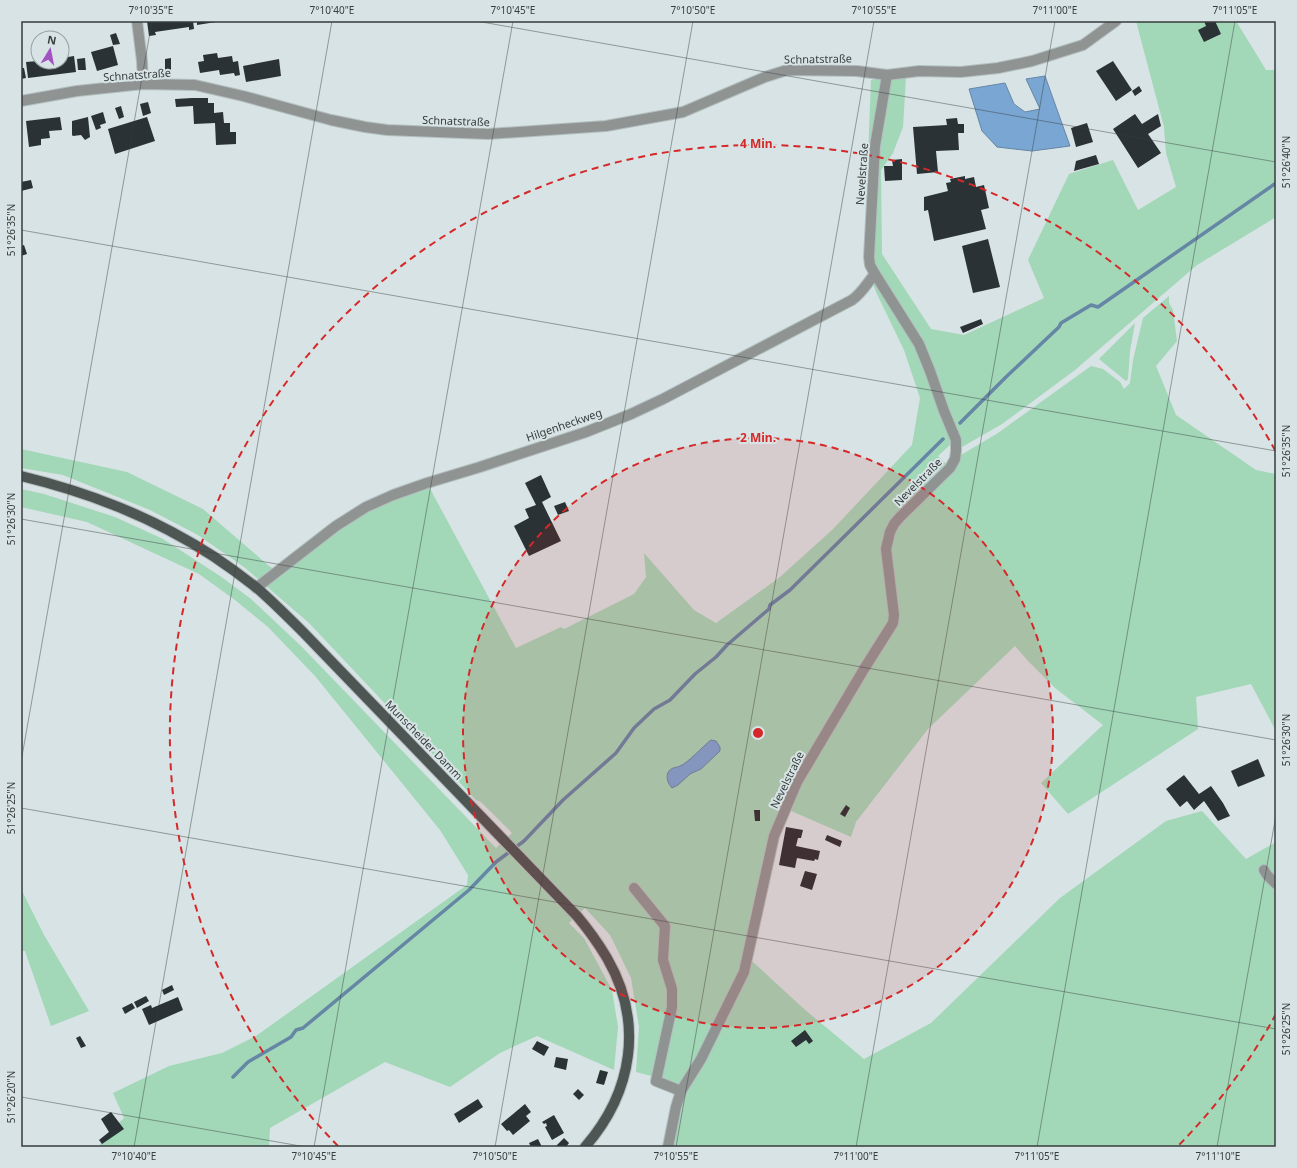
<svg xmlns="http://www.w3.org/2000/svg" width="1297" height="1168" font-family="'Noto Sans',sans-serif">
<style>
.green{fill:#a2d7b8}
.water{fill:#79a6d2;stroke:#6686a5}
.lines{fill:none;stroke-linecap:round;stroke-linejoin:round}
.stream{stroke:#6686a5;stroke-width:3.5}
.building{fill:#2a3235}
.minor-casing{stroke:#b4bebf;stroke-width:12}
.major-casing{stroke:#b4bebf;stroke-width:12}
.minor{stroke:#8f9493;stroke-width:10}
.major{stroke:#4e5654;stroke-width:10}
.ticks{fill:none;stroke:#383d3d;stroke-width:1;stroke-opacity:0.45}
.ring{fill:none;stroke:#d62828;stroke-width:2;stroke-dasharray:7 5}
.labels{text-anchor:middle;stroke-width:4;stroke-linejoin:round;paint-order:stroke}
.street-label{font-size:11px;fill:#383d3d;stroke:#d7e3e4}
.centre{fill:#d62828;stroke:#d7e3e4;stroke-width:2}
.ring-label{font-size:12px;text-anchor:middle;font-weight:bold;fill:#d62828;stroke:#d7e3e4;stroke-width:4;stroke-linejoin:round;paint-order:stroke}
.neatline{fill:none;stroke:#383d3d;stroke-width:1.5}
.ticks-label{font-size:10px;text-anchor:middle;fill:#383d3d}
</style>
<rect width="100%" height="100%" fill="#d7e3e4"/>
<g class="green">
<polygon points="1136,21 1236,21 1266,70 1276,70 1276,217 1197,265 1075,370 1002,424 962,447 950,445 938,456 952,470 961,455 998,433 1091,366 1103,369 1120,382 1124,389 1130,383 1133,360 1143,318 1169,296 1169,303 1173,310 1177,341 1156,366 1176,415 1256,470 1276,474 1276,731 1251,684 1196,697 1198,729 1068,814 1041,783 1103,725 1055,688 1028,661 1015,646 928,729 856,822 851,837 791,811 800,783 814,757 872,660 897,624 899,614 894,606 887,549 883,553 890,624 851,685 795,780 780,815 766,855 750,917 743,959 753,962 803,1008 864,1059 931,1023 1060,898 1166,821 1202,811 1246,859 1276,842 1276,1147 673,1147 686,1091 659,1078 636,1072 639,1027 631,978 610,935 585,908 569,923 584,938 612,990 618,1027 614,1070 537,1036 500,1053 450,1087 385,1062 270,1128 269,1147 99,1147 104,1137 124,1118 113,1093 169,1066 222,1053 256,1036 467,885 468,875 440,830 315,676 268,627 235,600 199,574 87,522 21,507 21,489 44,494 115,517 163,539 220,576 251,599 301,646 496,848 512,833 481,802 476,800 309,623 244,567 198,535 150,510 63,475 21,468 21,449 127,472 203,509 269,566 282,574 332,533 367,510 428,485 516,648 561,627 564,629 634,594 646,577 644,553 694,610 716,623 780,577 833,529 912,445 920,398 904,350 876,292 864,259 871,80 887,76 906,77 903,127 893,153 881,170 882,254 931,329 964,335 1044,298 1028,260 1069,174 1113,160 1138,210 1176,187 1166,153 1164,127"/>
<polygon points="1135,323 1130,351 1128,379 1126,381 1099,359"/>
<polygon points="21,889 44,935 89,1011 51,1026 25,951 21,951"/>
</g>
<g class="water">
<polygon points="1045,76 1070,146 1032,151 997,147 982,131 969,89 1005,83 1014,104 1025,112 1040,109 1026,79"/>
<path d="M711 740 716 741 720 747V751L701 769 690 774 678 785 672 788C668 784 665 776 669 771 672 767 676 768 680 766 688 763 703 746 711 740Z"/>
</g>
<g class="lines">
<g class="stream">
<polyline points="960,423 1006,377 1059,327 1061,323 1091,305 1098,307 1276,183"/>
<polyline points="233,1077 248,1062 291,1037 296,1030 303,1028 469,890 496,862 524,841 563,800 616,753 634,728 654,709 670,700 695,674 716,657 727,645 769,609 770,605 790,590 943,439"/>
</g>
</g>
<g class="building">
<polygon points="147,21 193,21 194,29 189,30 189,27 155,32 156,35 149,36"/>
<polygon points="197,21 216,21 216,22 197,25"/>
<polygon points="1204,21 1215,21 1221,34 1204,42 1198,30 1206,26"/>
<polygon points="116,33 120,44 113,45 110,35"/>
<polygon points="113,46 118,65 97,71 91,52"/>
<polygon points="217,53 218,58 232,56 233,62 238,61 240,75 235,76 234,73 220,75 219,70 200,73 198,62 204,61 203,55"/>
<polygon points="74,56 76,72 28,78 26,62 38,61 38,62 62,62 62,58"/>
<polygon points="85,58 86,70 78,70 77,59"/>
<polygon points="171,58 171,70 165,70 165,59"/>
<polygon points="279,59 281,76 246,82 243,66"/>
<polygon points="1113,61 1132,90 1116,101 1096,71"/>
<polygon points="21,68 24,68 26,78 21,79"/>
<polygon points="1139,86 1142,91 1135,96 1132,91"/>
<polygon points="192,98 208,98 208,103 214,103 214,113 223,112 224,123 230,123 230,132 236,132 236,144 216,145 215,123 194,124 193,106 176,107 175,99"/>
<polygon points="148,102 151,113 143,116 140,104"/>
<polygon points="121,106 124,117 119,119 115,108"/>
<polygon points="103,112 106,123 100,125 101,128 96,130 91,116"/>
<polygon points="1135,114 1142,124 1158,114 1161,126 1148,134 1161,153 1138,168 1113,129"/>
<polygon points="60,117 62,130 49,131 50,138 41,139 41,145 29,147 26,121"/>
<polygon points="88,117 90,137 85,140 81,135 73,136 72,135 72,121"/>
<polygon points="147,117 155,141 115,154 108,129"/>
<polygon points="957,118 958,124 964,124 964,133 958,133 959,150 936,151 938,172 917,174 913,127 947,125 946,119"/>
<polygon points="1087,123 1093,142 1076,147 1071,128"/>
<polygon points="1096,155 1099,164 1074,171 1076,161"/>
<polygon points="902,159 902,180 885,181 884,166 893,166 892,160"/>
<polygon points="965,176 965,179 974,177 976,187 984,185 989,208 981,210 986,229 934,241 928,210 924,211 924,197 948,191 946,183 951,182 950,179"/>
<polygon points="31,180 33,188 21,191 21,182"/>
<polygon points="988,239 1000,287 973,293 962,246"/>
<polygon points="24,245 27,254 21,256 21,246"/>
<polygon points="981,319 983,324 963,333 960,327"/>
<polygon points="541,475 551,497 542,502 561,541 529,556 514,526 529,518 525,509 536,505 525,483"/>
<polygon points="565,502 569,511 558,515 554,506"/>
<polygon points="1258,759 1265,776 1238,787 1231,771"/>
<polygon points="1184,775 1199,794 1211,786 1223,803 1230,816 1218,821 1204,801 1194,810 1187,801 1180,807 1166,789"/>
<polygon points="846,805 850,808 845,817 840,814"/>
<polygon points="754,810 760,810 760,821 755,821"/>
<polygon points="786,827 803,830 801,838 798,838 796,846 820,851 818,860 815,859 814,861 797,858 795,868 779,865"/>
<polygon points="827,835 842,841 840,847 825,840"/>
<polygon points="805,871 817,874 812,890 800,886"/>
<polygon points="172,985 174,990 164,995 162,990"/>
<polygon points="146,996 149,1001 137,1008 134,1002"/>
<polygon points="178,997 183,1010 149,1025 142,1009 151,1005 152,1008"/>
<polygon points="132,1003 135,1008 125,1014 122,1008"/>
<polygon points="805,1030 813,1041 809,1044 806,1040 796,1047 791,1041"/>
<polygon points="80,1036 86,1046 81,1048 76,1038"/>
<polygon points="537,1041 549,1047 544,1056 532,1049"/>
<polygon points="556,1057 568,1059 566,1070 554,1067"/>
<polygon points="600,1070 608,1072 604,1085 596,1083"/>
<polygon points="578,1089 584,1095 579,1100 573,1094"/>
<polygon points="478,1099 483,1107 459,1123 454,1114"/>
<polygon points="525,1104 531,1112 526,1116 530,1121 513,1135 509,1130 507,1131 501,1124"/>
<polygon points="111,1112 124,1129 102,1144 99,1140 109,1132 101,1119"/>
<polygon points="554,1115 564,1133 552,1140 545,1127 547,1126 546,1123 544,1124 542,1122"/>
<polygon points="564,1138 569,1143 566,1147 555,1147"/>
<polygon points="538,1139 542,1147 531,1147 529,1143"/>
</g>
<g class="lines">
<defs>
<g id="minor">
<polyline points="137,21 142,61 143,84"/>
<polyline points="21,101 77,91 143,84 195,85 243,96 331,120 365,127 387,130 488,134 606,126 683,112 765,77 787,70 857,71 887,75 919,71 961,72 998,68 1032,61 1083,45 1116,21"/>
<path d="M256 588 336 526 366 507 393 495 427 483 480 467 586 432 631 414 663 399 852 300C862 293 867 283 875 274"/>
<polyline points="1264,870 1267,875 1276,884"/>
<polyline points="634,888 665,926 663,960 672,989 672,1007 656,1081 681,1091"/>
<polyline points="668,1147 676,1107 681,1091 701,1059 744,972 774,836 797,782 864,669 893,623 894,615 886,549 890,532 894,524 900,517 950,468 955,459 956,451 956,440 944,411 930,371 919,344 875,274 870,265 869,257 875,146 887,75"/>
</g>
<path id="major" d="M21 476C91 493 152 517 213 556 228 566 243 577 257 588 273 602 288 617 303 632L577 916C588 929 598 943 607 958 644 1022 633 1092 585 1147"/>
</defs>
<use href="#minor" class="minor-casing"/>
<use href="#major" class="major-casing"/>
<use href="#minor" class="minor"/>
<use href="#major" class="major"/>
</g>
<path class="ticks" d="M476 21 1276 162M21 230 1276 451M21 519 1276 740M21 762 152 21M21 808 1276 1029M21 1097 306 1147M134 1147 332 21M314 1147 513 21M495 1147 693 21M676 1147 874 21M856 1147 1055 21M1037 1147 1235 21M1217 1147 1276 815"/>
<circle cx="758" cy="733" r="295" fill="#d62828" fill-opacity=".12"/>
<g class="ring">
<circle cx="758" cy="733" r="295"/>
<path d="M1276 1014A589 589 0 0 1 1178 1146M338 1146A589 589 0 1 1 1276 452"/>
</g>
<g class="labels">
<g class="street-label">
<text transform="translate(818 59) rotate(-1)" y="4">Schnatstraße</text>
<text transform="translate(137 75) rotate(-4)" y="4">Schnatstraße</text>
<text transform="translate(456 121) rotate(2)" y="4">Schnatstraße</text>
<text transform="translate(862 174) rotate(-86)" y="4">Nevelstraße</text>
<text transform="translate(564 425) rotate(-19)" y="4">Hilgenheckweg</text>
<text transform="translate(918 482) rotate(-45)" y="4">Nevelstraße</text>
<text transform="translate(424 740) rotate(46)" y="4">Munscheider Damm</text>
<text transform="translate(787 780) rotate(-64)" y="4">Nevelstraße</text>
</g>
</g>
<circle cx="758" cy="733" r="6" class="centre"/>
<g class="ring-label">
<text x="758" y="148">4 Min.</text>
<text x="758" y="442">2 Min.</text>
</g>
<rect width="1297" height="1168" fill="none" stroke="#d7e3e4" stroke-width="44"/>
<g transform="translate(50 50) rotate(10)"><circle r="19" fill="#d7e3e4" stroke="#97a1a1"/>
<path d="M0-3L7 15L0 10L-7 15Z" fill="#a252c2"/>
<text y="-6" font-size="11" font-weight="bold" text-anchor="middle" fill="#383d3d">N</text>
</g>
<rect x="22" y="22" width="1253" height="1124" class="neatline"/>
<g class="ticks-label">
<text x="151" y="14">7°10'35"E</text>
<text x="332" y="14">7°10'40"E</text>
<text x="513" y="14">7°10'45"E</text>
<text x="693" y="14">7°10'50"E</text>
<text x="874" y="14">7°10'55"E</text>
<text x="1055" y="14">7°11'00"E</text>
<text x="1235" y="14">7°11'05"E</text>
<text transform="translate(1286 162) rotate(-90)" y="4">51°26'40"N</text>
<text transform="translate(11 230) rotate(-90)" y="4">51°26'35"N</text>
<text transform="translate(1286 451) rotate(-90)" y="4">51°26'35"N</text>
<text transform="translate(11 519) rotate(-90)" y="4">51°26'30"N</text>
<text transform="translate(1286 740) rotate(-90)" y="4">51°26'30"N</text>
<text transform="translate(11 808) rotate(-90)" y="4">51°26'25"N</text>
<text transform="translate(1286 1029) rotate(-90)" y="4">51°26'25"N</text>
<text transform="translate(11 1097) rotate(-90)" y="4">51°26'20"N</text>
<text x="134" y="1160">7°10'40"E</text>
<text x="314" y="1160">7°10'45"E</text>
<text x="495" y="1160">7°10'50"E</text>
<text x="676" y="1160">7°10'55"E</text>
<text x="856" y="1160">7°11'00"E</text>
<text x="1037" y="1160">7°11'05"E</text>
<text x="1218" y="1160">7°11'10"E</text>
</g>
</svg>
